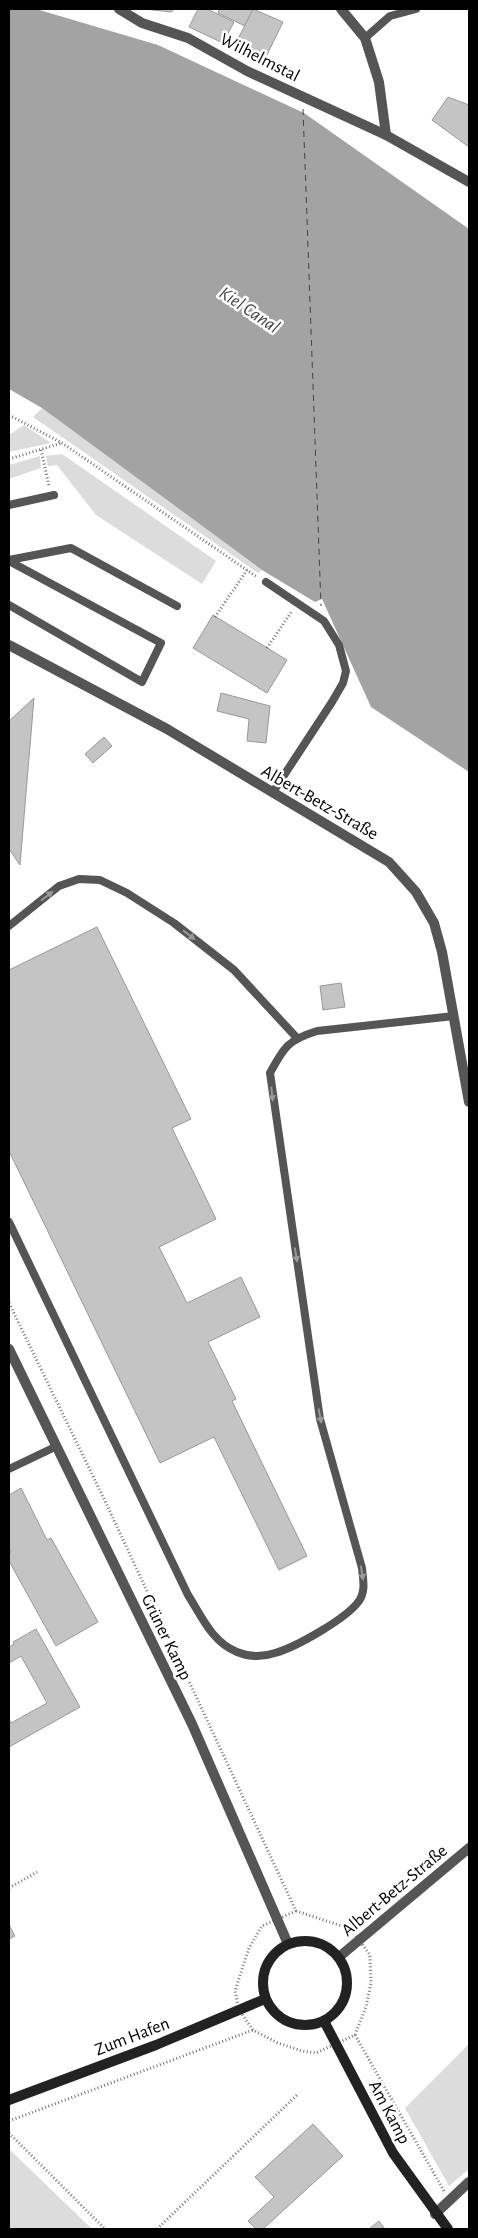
<svg xmlns="http://www.w3.org/2000/svg" width="478" height="2238" font-family="'Alegreya Sans',sans-serif">
<style>
.green{fill:#dcdcdc}
.water{fill:#a3a3a3}
.lines{fill:none;stroke-linecap:round;stroke-linejoin:round}
.ferry{stroke:#444;stroke-width:1;stroke-dasharray:6 5;stroke-linecap:butt}
.building{fill:#c4c4c4;stroke:#999}
.path{stroke:#777;stroke-width:3;stroke-dasharray:1 2.5;stroke-linecap:butt}
.service{stroke:#555;stroke-width:8}
.minor{stroke:#555;stroke-width:10}
.tertiary{stroke:#555;stroke-width:10}
.secondary{stroke:#222;stroke-width:10}
.oneway{fill:#999}
.labels{text-anchor:middle;stroke-width:5;stroke-linejoin:round;paint-order:stroke}
.street-label{font-size:18px;fill:#000;stroke:#fff}
.water-label{font-size:19px;font-style:italic;fill:#444;stroke:#fff}
</style>
<rect width="100%" height="100%" fill="#fff"/>
<g class="green">
<polygon points="42,408 262,570 258,573 33,417"/>
<polygon points="24,425 51,443 9,452 9,435"/>
<polygon points="62,454 216,561 202,584 96,515 57,465 48,466 46,456"/>
<polygon points="40,456 41,468 9,479 9,465"/>
<polygon points="469,2044 469,2169 449,2186 405,2108"/>
<polygon points="9,2149 92,2229 9,2229"/>
</g>
<polygon class="water" points="9,9 36,9 158,45 304,113 469,229 469,772 371,707 322,599 315,602 262,570 42,408 9,389"/>
<g class="lines">
<polyline class="ferry" points="303,109 321,606"/>
</g>
<g class="building">
<polygon points="144,9 175,9 171,12"/>
<polygon points="198,9 207,9 234,22 223,43 189,27"/>
<polygon points="219,9 253,9 245,26 218,13"/>
<polygon points="253,9 283,22 263,63 233,49"/>
<polygon points="448,97 469,105 469,147 432,120"/>
<polygon points="213,615 287,660 267,693 193,648"/>
<polygon points="221,693 270,706 266,743 247,741 249,719 217,711"/>
<polygon points="34,698 20,865 9,849 9,721"/>
<polygon points="104,737 112,746 93,763 85,754"/>
<polygon points="97,927 191,1119 172,1128 216,1219 159,1247 187,1303 241,1277 260,1317 208,1342 236,1399 232,1401 307,1556 279,1570 214,1437 160,1463 9,1151 9,970"/>
<polygon points="341,983 345,1007 323,1010 320,986"/>
<polygon points="21,1488 47,1540 51,1538 98,1622 56,1646 9,1561 9,1553 11,1552 9,1548 9,1495"/>
<polygon points="36,1629 80,1707 9,1747 9,1719 11,1723 47,1703 21,1656 9,1663 9,1647 14,1644 13,1642"/>
<polygon points="9,1925 15,1936 9,1939"/>
<polygon points="313,2124 343,2156 263,2229 256,2229 248,2221 274,2197 255,2177"/>
<polygon points="379,2221 385,2229 369,2229"/>
</g>
<g class="lines">
<g class="path">
<polyline points="9,415 62,443 257,577"/>
<polyline points="41,450 49,486"/>
<polyline points="9,459 62,443"/>
<polyline points="215,617 247,570"/>
<polyline points="267,648 292,611"/>
<polyline points="9,1303 105,1501 296,1911"/>
<polyline points="9,1888 37,1872"/>
<polygon points="296,1911 351,1929 370,1955 371,1983 366,2007 355,2035 316,2053 302,2051 278,2043 253,2030 239,2010 235,1991 249,1948 262,1926"/>
<polyline points="355,2035 444,2191"/>
<polyline points="9,2121 253,2030"/>
<polyline points="9,2133 105,2229"/>
<polyline points="157,2229 297,2095"/>
</g>
<g class="service">
<polyline points="365,38 390,16 416,9"/>
<polyline points="9,505 54,495"/>
<polyline points="9,560 71,548 177,606"/>
<polyline points="9,561 161,643 142,682 9,605"/>
<polyline points="266,582 324,621 339,645 346,671 343,683 332,702 273,792"/>
<polyline points="9,926 59,886 79,879 100,880 127,893 174,923 234,970 297,1038"/>
<path d="M9 1222 188 1595C202 1617 212 1642 237 1652 249 1657 263 1657 275 1653 296 1647 346 1619 359 1601 366 1591 363 1579 362 1568L320 1419 270 1073C284 1047 288 1040 317 1031L454 1016"/>
<polyline points="9,1469 55,1447"/>
</g>
<g class="minor">
<polyline points="119,9 142,23 188,38 247,71 386,135 469,182"/>
<polyline points="341,9 365,38 379,82 386,135"/>
<polyline points="9,645 167,729 389,862 416,892 434,923 442,952 469,1102"/>
<polyline points="339,1957 469,1848"/>
<polyline points="435,2214 469,2182"/>
</g>
<polyline class="tertiary" points="9,1349 192,1724 288,1944"/>
<g class="secondary">
<circle cx="305" cy="1983" r="42"/>
<polyline points="324,2021 393,2153 448,2229"/>
<polyline points="9,2100 156,2045 265,1999"/>
</g>
</g>
<defs><path id="oneway-solid" d="M-6-.8H1V-3.2L6.5 0L1 3.2V.8H-6Z" transform="scale(1.25)"/></defs>
<g class="oneway">
<use href="#oneway-solid" transform="translate(47 896) rotate(-37)"/>
<use href="#oneway-solid" transform="translate(189 935) rotate(38)"/>
<use href="#oneway-solid" transform="translate(272 1094) rotate(84)"/>
<use href="#oneway-solid" transform="translate(296 1255) rotate(81)"/>
<use href="#oneway-solid" transform="translate(320 1416) rotate(79)"/>
<use href="#oneway-solid" transform="translate(362 1573) rotate(81)"/>
</g>
<g class="labels">
<g class="street-label">
<text transform="translate(260 57) rotate(27)" y="6">Wilhelmstal</text>
<text transform="translate(320 802) rotate(30)" y="6">Albert-Betz-Straße</text>
<text transform="translate(167 1637) rotate(64)" y="6">Grüner Kamp</text>
<text transform="translate(394 1890) rotate(-40)" y="6">Albert-Betz-Straße</text>
<text transform="translate(132 2036) rotate(-21)" y="6">Zum Hafen</text>
<text transform="translate(390 2112) rotate(62)" y="6">Am Kamp</text>
</g>
<g class="water-label">
<text transform="translate(250 309) rotate(34)" y="7">Kiel Canal</text>
</g>
</g>
<rect width="478" height="2238" fill="none" stroke="#000000" stroke-width="20"/>
</svg>
